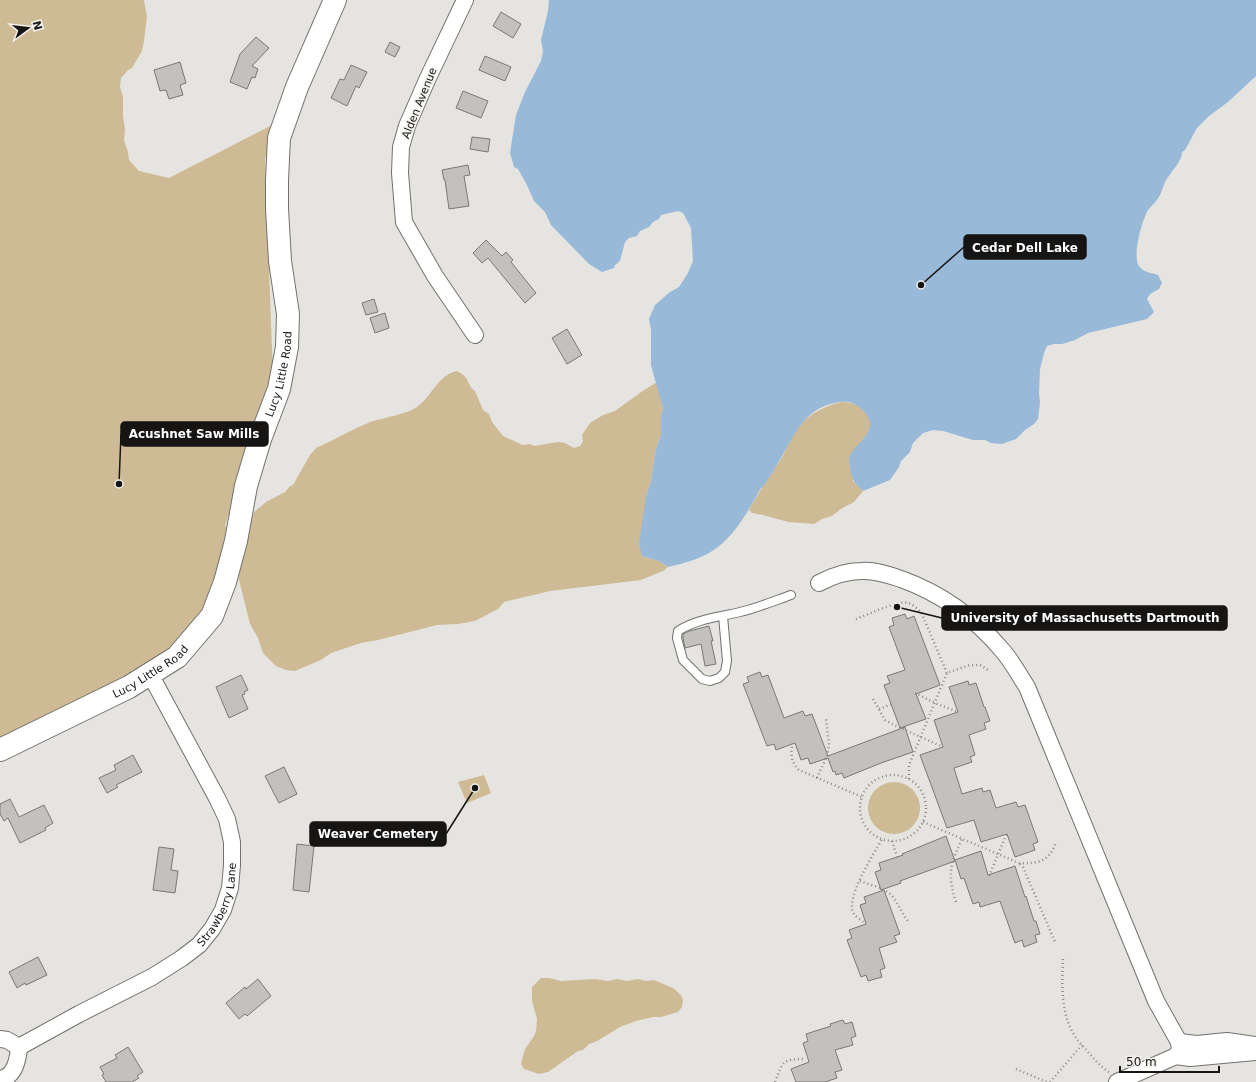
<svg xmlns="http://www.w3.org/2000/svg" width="1256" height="1082" font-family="'DejaVu Sans',sans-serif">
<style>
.green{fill:#cebb95}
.water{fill:#98b9d8}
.building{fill:#c3c1be;stroke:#7a7875}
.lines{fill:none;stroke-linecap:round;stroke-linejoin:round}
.lane-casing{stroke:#72716d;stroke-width:10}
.street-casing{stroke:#72716d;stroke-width:18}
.secondary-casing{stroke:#72716d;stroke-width:24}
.path{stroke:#8c8b89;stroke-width:2.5;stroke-dasharray:1 3;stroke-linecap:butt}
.lane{stroke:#fff;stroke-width:8}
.street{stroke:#fff;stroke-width:16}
.secondary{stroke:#fff;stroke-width:22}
.labels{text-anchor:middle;stroke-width:3;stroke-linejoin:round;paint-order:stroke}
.street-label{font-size:11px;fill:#161514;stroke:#f3f2ee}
.leader{fill:none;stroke:#161514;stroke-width:1.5}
.callout-dot{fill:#161514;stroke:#f3f2ee;stroke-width:1.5}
.callout{fill:#161514;stroke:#161514;stroke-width:1.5}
.callout-label{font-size:12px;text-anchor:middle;font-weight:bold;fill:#fff}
</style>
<rect width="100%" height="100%" fill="#e6e4e1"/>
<g class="green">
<polygon points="0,0 144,0 147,17 144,41 142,51 132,68 128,70 121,78 120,87 123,97 123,116 125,129 124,140 128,152 129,160 139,171 169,178 278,122 265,159 273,376 225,526 228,529 219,597 181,650 0,742"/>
<path d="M457 371C471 378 466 384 475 391L483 410 489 414 492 422 503 436 523 445 530 444 534 446 558 442 565 443 574 448 580 446 583 441 582 435 590 423 603 415 615 411 644 390 657 382 663 409 661 415V434L655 453 651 481 646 496 642 556 659 561 668 567 663 571 641 580 550 591 504 602 498 609 475 621 458 624 437 625 378 640 361 643 331 653 321 660 295 671 286 670 276 666 263 653 258 638 250 624 239 580 240 553 254 512 266 502 285 492 290 486 293 485 310 455 316 448C334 440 351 430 370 422 382 418 407 414 417 407 432 396 438 375 457 371Z"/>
<path d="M841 402C844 402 848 402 851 403 860 405 872 416 870 426 868 437 858 446 851 455L853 481 863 491 854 502 841 509 832 516 822 519 814 524 788 522 763 515 752 513 749 510C758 493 769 477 780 461 785 453 788 444 792 436 803 417 821 407 841 402Z"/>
<polygon points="484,775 491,793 467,803 458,782"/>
<circle cx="894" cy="808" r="26"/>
<polygon points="541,978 549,978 561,981 595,979 608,981 617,979 627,981 638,979 646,981 654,980 673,988 681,995 683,1000 682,1007 678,1012 661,1017 653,1017 636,1021 620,1027 597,1041 589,1044 583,1050 578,1051 548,1072 539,1074 524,1069 521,1064 525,1049 534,1036 536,1031 537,1019 532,1001 532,987"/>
</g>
<path class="water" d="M549 0H1256V76L1228 102 1209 116 1197 128 1185 150 1182 152C1182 161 1173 169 1169 176 1164 182 1163 189 1160 195 1157 201 1152 205 1148 210 1142 220 1132 256 1139 266 1143 272 1151 273 1158 275L1162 283 1159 289 1150 294 1147 299 1154 312 1147 319 1088 333 1075 340 1062 344H1054L1047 346 1044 353 1040 369 1039 394 1040 402 1038 419 1034 424 1025 430 1016 439 1002 444 991 443 985 440H973L943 431 933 430 923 433 913 443 910 452 901 461 899 467 890 480 863 491C854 482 853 482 850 468 850 466 849 462 849 459 851 448 871 437 870 423 868 413 861 407 852 403 847 401 840 402 834 403 804 410 795 434 781 458 776 468 769 477 763 487L761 488C748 511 733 540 709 553 696 560 682 564 668 567L659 561 642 556 639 544 646 496 651 481 655 453 661 434V415L663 409 651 365V330L649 319 655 305 670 292 679 287 688 273 693 261 691 228 683 213 678 211 661 215 659 219 653 222 649 227 640 231 637 236 629 238 625 242 620 261 615 265 614 268 602 272 589 264 551 225 545 212 534 201 527 185 518 169 514 167 510 153 516 115 525 92 541 61 543 51 541 40 548 11Z"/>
<g class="building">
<polygon points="501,12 521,24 513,38 493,26"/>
<polygon points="256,37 269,48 252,66 258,69 255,78 252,77 247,89 230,82 240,54"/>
<polygon points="390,42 400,47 395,57 385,52"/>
<polygon points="485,56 511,67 505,81 479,70"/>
<polygon points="180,62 186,83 180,85 183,95 169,99 166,90 160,91 154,70"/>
<polygon points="351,65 367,72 359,88 356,86 347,106 331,98 340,79 344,80"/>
<polygon points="463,91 488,101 481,118 456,108"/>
<polygon points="472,137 490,139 488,152 470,149"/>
<polygon points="468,165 470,175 464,176 469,206 449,209 445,180 444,180 442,170"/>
<polygon points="486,240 502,256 506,252 513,260 511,262 536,293 525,303 488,258 482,263 473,253"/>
<polygon points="374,299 378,312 366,315 362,303"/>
<polygon points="385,313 389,328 375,333 370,318"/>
<polygon points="567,329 582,355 567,364 552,338"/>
<polygon points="905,614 907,619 914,616 940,685 916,694 926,719 900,728 884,685 890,683 887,676 905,670 889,627 894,625 892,618"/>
<polygon points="709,626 713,641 711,641 716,664 705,666 701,644 685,648 683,638 683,634 689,631"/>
<polygon points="760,672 762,677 768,675 784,718 803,711 805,716 812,714 828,756 905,727 913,752 881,763 844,778 842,773 836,775 835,771 833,772 828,758 810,764 808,758 801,760 795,743 776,750 774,744 767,746 743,684 749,682 747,677"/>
<polygon points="241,675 248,690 244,692 245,694 242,695 248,709 229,718 216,687"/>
<polygon points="968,681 969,685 976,683 984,707 985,707 990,721 984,723 986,729 969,735 975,755 970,757 972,762 954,768 962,794 982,788 983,792 990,790 996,808 1016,802 1018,807 1025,805 1038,842 1033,844 1035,850 1015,857 1007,834 981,842 974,820 947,828 920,755 943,747 934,720 958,712 949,687"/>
<polygon points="133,755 142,772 116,785 118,787 107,793 99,778 116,770 114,765"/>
<polygon points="284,767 297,794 279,803 265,776"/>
<polygon points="10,799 19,817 44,805 53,823 45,828 46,830 20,843 8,818 4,821 0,814 0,804"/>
<polygon points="946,836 955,861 900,881 901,883 881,890 875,872 881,870 879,863 903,855 902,854"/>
<polygon points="297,844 314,846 309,892 293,890"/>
<polygon points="159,847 174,849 171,870 178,871 175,893 153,890"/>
<polygon points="981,851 988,875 1015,866 1025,897 1026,896 1034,921 1036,921 1040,934 1035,935 1037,942 1024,947 1022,940 1015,943 1000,901 980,907 979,902 973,904 964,878 961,879 955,860"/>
<polygon points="884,890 900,934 894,936 897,942 879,948 885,968 880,970 882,977 868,981 866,975 861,977 847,940 852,938 849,930 866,924 860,905 866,903 864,897"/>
<polygon points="38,957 47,975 26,985 25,983 17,988 9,972"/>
<polygon points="258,979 271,996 247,1016 245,1014 239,1019 226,1003 245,987 246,989"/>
<polygon points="843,1020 845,1024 852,1022 856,1036 851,1038 853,1045 835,1050 842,1070 835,1072 837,1078 825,1082 796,1082 791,1069 809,1062 803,1043 808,1041 806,1034 831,1026 830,1024"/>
<polygon points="128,1047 143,1072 137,1076 139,1078 132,1082 106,1082 102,1075 104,1074 100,1067 117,1058 115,1055"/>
</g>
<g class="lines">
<defs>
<path id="lane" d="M723 616 727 661 725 672 719 678 710 681 702 679 683 660 677 638 678 631C696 619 720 617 740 612 757 608 774 601 791 595"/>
<g id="street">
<polyline points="465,0 427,80 407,126 401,147 400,173 404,222 435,276 475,335"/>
<path d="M819 583C832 576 848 571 862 571 875 570 889 575 901 579 940 593 975 618 1002 650 1012 661 1019 675 1027 687L1156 1001 1179 1042 1180 1050 1176 1056"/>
<polyline points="0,1039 7,1040 19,1047"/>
<polyline points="1179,1042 1197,1044 1227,1041 1256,1045"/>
<path id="s1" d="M19 1047 79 1014 152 977 182 958 199 945 212 929 223 910 230 888 232 865V842L227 819 217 798 150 674"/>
<path d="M0 1079C15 1077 18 1060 19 1047"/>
<polyline points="1117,1082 1176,1056 1190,1058 1256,1052"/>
</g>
<g id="secondary">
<path id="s2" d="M0 750 129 687 177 657 212 616 225 582 236 541 246 486 260 439 279 389 287 347 288 314 280 261 277 209V180L279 138 297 87 335 0"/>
</g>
</defs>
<use href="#lane" class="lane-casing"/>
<use href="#street" class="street-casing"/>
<use href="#secondary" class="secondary-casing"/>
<g class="path">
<path d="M856 619C867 615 898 600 908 603 913 604 917 609 921 612L947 673"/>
<polyline points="915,693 935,703 958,712"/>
<polyline points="873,699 885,720 894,725 943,747"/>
<polyline points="879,709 892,704"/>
<path d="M793 743C790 754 791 762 799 770L862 797"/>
<circle cx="893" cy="808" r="33"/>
<polyline points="817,778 827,756 829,745 826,719"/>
<polyline points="909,779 909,765 947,673 970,665 980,665 988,670"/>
<path d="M923 822 1019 863C1038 864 1050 861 1056 842"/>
<polyline points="892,841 897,857"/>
<polyline points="1020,864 1023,867 1055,942"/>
<polyline points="989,876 1007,833"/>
<path d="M860 881C870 885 886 888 893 897 899 905 902 914 908 921"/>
<path d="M956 902C947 874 950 865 962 839"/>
<path d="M863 922C861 920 856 917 854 914 844 899 874 854 882 839"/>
<path d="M1063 959C1062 985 1060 1016 1077 1039 1080 1044 1085 1048 1089 1053 1095 1060 1101 1067 1109 1072"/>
<polyline points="1016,1069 1047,1082"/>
<path d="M775 1082C783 1062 781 1059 805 1059"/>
<polyline points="1050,1082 1082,1045"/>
</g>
<use href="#lane" class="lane"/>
<use href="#street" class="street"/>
<use href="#secondary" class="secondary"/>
</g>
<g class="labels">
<g class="street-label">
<text transform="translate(419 103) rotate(-68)" y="4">Alden Avenue</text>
<text dy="4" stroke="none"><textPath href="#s2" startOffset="506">Lucy Little Road</textPath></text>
<text dy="4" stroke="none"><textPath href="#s2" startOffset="170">Lucy Little Road</textPath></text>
<text dy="4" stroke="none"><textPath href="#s1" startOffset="253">Strawberry Lane</textPath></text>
</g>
</g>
<path class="leader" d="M921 285L964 247M119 484L121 434M897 607L942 618M475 788L446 834"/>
<g class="callout-dot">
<circle cx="921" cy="285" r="4"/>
<circle cx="119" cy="484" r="4"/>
<circle cx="897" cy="607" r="4"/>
<circle cx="475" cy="788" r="4"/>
</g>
<g class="callout">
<rect x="964" y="235" width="122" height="24" rx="4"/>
<rect x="121" y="422" width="147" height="24" rx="4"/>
<rect x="942" y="606" width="285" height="24" rx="4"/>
<rect x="310" y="822" width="136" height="24" rx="4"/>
</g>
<g class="callout-label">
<text x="1025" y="252">Cedar Dell Lake</text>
<text x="194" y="438">Acushnet Saw Mills</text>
<text x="1085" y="622">University of Massachusetts Dartmouth</text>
<text x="378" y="838">Weaver Cemetery</text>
</g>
<g transform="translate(28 28) rotate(75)" stroke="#f3f2ee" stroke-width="3" paint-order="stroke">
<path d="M0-3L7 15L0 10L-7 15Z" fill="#161514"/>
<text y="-6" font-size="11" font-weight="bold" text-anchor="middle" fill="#161514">N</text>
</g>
<path d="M1120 1066v6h99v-6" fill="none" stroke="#161514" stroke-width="2"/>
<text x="1126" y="1066" font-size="12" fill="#161514" stroke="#f3f2ee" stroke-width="3" paint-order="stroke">50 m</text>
</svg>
